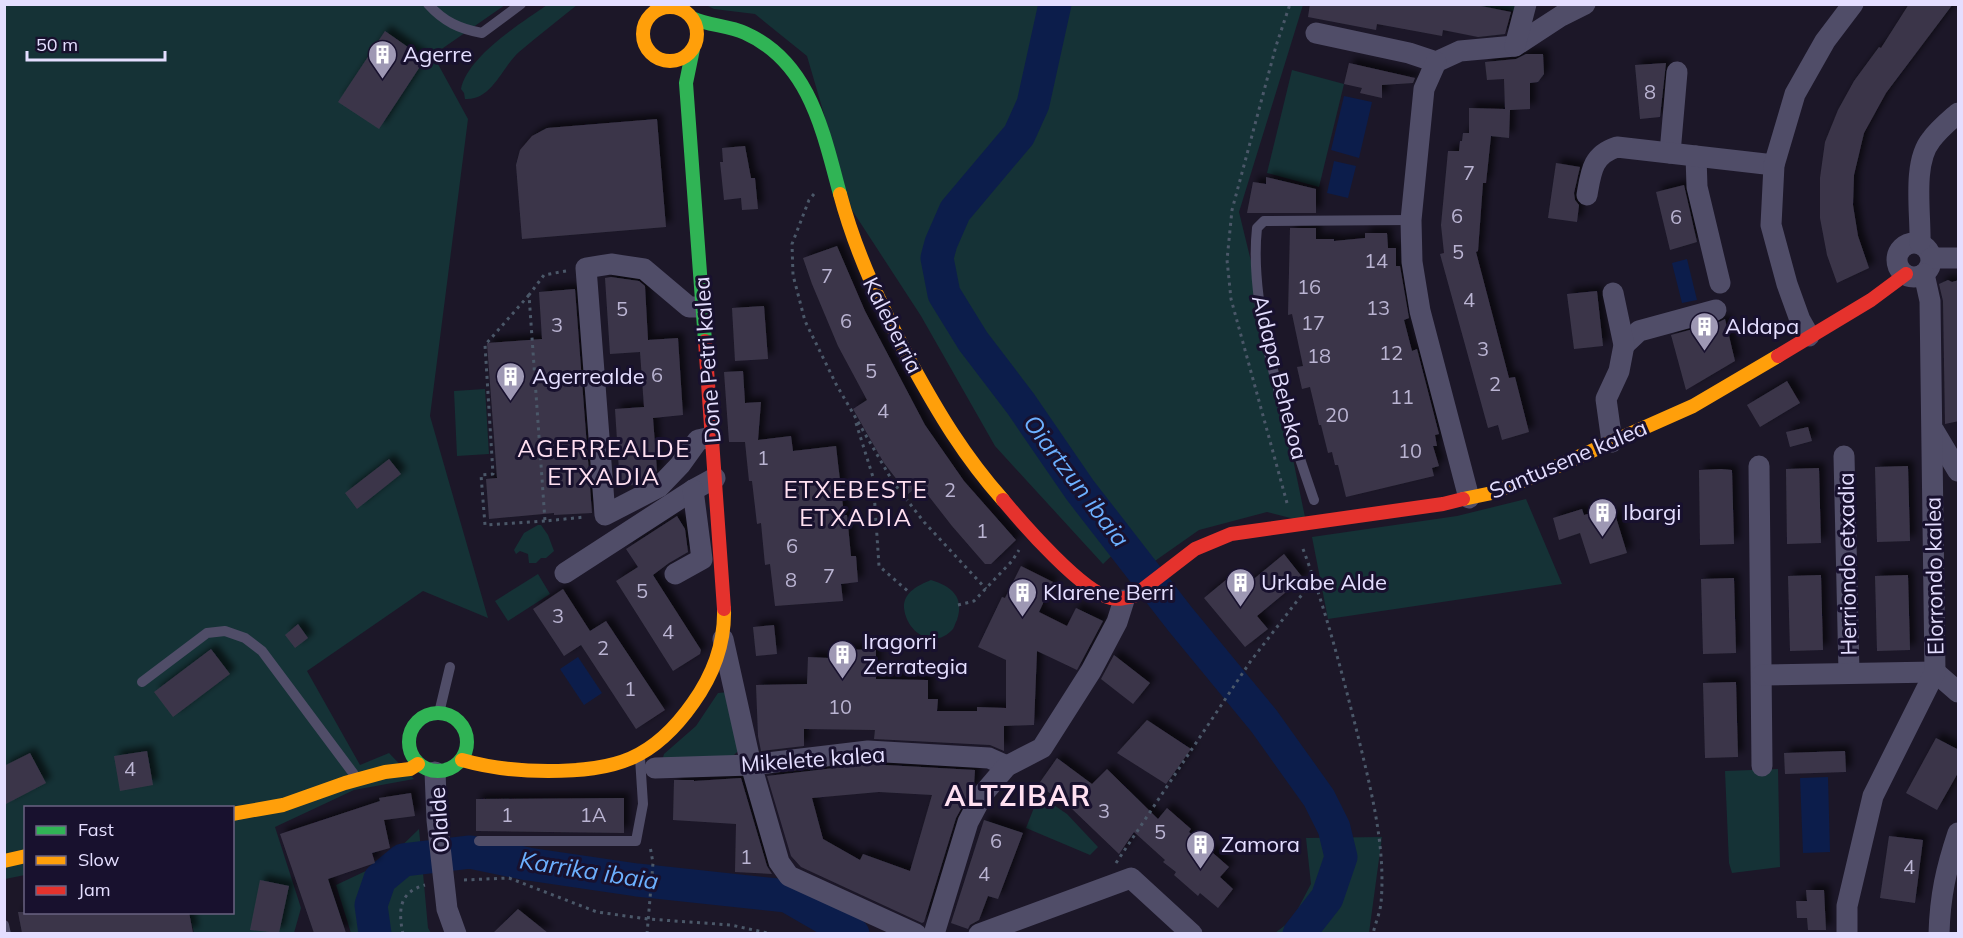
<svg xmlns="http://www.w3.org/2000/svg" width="1963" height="938" font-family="Mulish,sans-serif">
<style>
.green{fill:#153236}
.water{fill:#0c1d4b}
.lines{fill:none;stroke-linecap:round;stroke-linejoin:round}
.river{stroke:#0c1d4b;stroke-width:33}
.building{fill:#3b3649;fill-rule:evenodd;filter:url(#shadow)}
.path{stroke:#4b5869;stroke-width:3;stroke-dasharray:3 4.5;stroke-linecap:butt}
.lane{stroke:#504d68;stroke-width:10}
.street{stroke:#504d68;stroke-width:21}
.fast{stroke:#30b455;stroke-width:14}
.slow{stroke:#ff9f0a;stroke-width:14}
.jam{stroke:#e5322d;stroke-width:14}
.labels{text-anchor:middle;stroke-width:6;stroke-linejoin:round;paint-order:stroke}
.number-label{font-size:20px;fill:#bab4d2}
.poi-label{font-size:22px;fill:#e4deff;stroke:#18112e;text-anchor:start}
.street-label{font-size:22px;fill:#e4deff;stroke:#18112e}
.neighbourhood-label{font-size:24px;letter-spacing:1.5px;fill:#ffe0f1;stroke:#18112e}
.water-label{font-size:24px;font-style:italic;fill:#6cb0ff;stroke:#18112e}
.district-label{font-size:28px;font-weight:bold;letter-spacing:1.5px;fill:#ffe0f1;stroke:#18112e}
</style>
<defs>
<filter id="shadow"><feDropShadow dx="5.5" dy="-5.5" stdDeviation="3" flood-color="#0009"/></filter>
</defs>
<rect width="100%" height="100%" fill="#1c1728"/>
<g class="green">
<polygon points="4,5 505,5 433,55 468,119 430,416 488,618 423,591 307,671 360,765 389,753 414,779 354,790 275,827 301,908 294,933 194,933 189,913 232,912 232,808 26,808 25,875 5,879"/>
<path d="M547 5H577C558 20 538 36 519 52 502 67 492 101 465 99L464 93 461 89C467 57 521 23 547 5Z"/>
<polygon points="706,5 1303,5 1239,212 1258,290 1306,522 1267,512 1199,530 1152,563 1131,537 1103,564 995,446 921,316 852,210 807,56 755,14 714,9"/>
<polygon points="1466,5 1517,5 1515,11"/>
<polygon points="1292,70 1344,84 1319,187 1267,173"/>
<polygon points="485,389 489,454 457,456 454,391"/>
<polygon points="1526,499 1562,584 1328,619 1312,537 1457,516"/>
<polygon points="538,525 541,525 548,535 554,551 546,558 541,558 536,563 529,563 528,554 520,551 516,554 514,550 524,533"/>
<polygon points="538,574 550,594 508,621 495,601"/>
<path d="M931 580C951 586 965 597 957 620 956 621 954 628 953 629 935 650 907 634 904 608 903 592 919 585 931 580Z"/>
<polygon points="729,692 742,747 729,760 661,764 664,754 696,726 718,693"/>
<polygon points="1778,769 1780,867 1732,873 1729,863 1725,771"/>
<polygon points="1039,795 1067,814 1098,847 1090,855 1026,828"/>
<polygon points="419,829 428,928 431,933 351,933 336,885 385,862"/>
<polygon points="1382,837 1369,933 1275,933 1292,920 1311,884 1306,838"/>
</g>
<g class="water">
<polygon points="1344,96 1372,102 1359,158 1331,150"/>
<polygon points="1334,161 1356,166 1348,198 1327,193"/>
<polygon points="1687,259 1697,300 1682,303 1672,263"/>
<polygon points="578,657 602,693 584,705 560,669"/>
<polygon points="1828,777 1830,852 1803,853 1800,778"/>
</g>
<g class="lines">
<g class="river">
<polyline points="1055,4 1033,104 1019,135 955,211 941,243 937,258 944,294 973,341 1021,404 1080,490 1180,619 1264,721 1319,798 1334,828 1341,857 1327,898 1299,934"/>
<polyline points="375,934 371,905 380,879 403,860 470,852 528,864 637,880 787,896 853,934"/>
</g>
</g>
<g class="building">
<polygon points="1310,4 1471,4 1511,12 1505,34 1478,37 1443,30 1442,36 1377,24 1376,30 1308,17"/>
<polygon points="1909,4 1953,4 1886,93 1864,133 1854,175 1853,205 1858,236 1869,268 1837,283 1827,255 1820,218 1820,178 1825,142 1838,110 1854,81 1879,47 1881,48"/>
<polygon points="385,31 425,59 379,129 338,102"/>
<polygon points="1526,54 1543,54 1544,74 1538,82 1530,83 1530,109 1510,110 1509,138 1491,136 1486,183 1483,183 1478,251 1476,252 1509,378 1515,377 1529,432 1502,440 1498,425 1488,428 1440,254 1444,253 1441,225 1448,151 1459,151 1460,141 1462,141 1463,133 1469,133 1469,108 1505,109 1504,79 1487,80 1485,62 1516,59"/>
<polygon points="1349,63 1415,78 1413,83 1382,85 1382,98 1360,93 1362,88 1344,84"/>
<polygon points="1666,63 1660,117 1640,119 1635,65"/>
<polygon points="657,119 666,227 522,239 516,165 520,150 532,136 547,128"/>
<polygon points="745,146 751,178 755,178 758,209 742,210 741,198 724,200 720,162 723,162 722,148"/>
<polygon points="1556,163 1580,167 1574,193 1575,200 1579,205 1577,222 1548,218"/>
<polygon points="1266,177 1316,189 1316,213 1247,213 1253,182 1266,184"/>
<polygon points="1684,185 1697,242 1670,250 1656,192"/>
<polygon points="1290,228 1316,228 1316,239 1334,239 1334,241 1365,238 1365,233 1387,233 1388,248 1396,248 1396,266 1400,266 1409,318 1404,320 1412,351 1417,349 1439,434 1435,435 1437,446 1433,446 1439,466 1432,468 1434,476 1346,497 1338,465 1335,465 1332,452 1328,453 1321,425 1319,425 1310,387 1302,389 1297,367 1303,366 1292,314 1288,315"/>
<polygon points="837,246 865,311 925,425 964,481 1016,540 991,564 985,564 952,526 920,485 908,494 884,463 853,409 867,400 838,346 812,284 803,258"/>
<polygon points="611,277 639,281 645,286 648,340 678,338 683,415 653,418 657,471 651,477 634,485 620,486 615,409 644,407 640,352 610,354 605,278"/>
<polygon points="1948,280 1952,282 1959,280 1959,421 1945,424 1943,301 1939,284"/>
<polygon points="575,289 592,513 554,515 554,513 489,519 486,479 497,478 487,343 542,339 539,292"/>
<polygon points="1597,291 1603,346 1574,349 1567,294"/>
<polygon points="764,306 768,359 735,361 732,308"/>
<polygon points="1725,319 1735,361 1686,390 1671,335 1719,322"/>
<polygon points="743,371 745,403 761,402 758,440 791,436 793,451 836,446 844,515 847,515 851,556 856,556 858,582 841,584 843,601 775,606 770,564 765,565 761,523 757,524 752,481 749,481 745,442 729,442 724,372"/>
<polygon points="1787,381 1800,403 1760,427 1747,405"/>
<polygon points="1808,427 1812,441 1790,447 1786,432"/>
<polygon points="389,459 401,474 357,509 345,493"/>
<polygon points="1908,466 1910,541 1877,542 1875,467"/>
<polygon points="1819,468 1821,543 1787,544 1786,469"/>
<polygon points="1721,469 1732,470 1734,544 1700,545 1699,470"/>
<polygon points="1582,509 1584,515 1595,512 1598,520 1615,514 1627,553 1590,564 1580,533 1559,540 1553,518"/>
<polygon points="677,516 685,529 688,552 669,563 653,575 701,650 700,654 673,671 616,581 638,567 626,549"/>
<polygon points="1284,554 1303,578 1257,616 1268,629 1245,647 1204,598 1227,579 1238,592"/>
<polygon points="1021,566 1053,582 1039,612 1067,626 1076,608 1103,621 1077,670 1037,651 1034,725 1004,726 1004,751 990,745 874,739 875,730 804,729 804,746 761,751 758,736 756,685 807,684 808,657 829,658 829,649 876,650 876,679 928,680 928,699 938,699 937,711 977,711 977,707 1006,708 1006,660 978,647 1002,597 1005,598"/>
<polygon points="1821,575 1823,650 1790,651 1788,576"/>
<polygon points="1908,575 1910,650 1877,651 1875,576"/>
<polygon points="1734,578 1736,653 1703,654 1701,579"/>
<polygon points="563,589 590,631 606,621 665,710 636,729 581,645 564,656 533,609"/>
<polygon points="298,624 308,638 295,648 285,635"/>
<polygon points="774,625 777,654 756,656 753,627"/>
<polygon points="211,649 230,674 173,717 154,692"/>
<polygon points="1114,655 1150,683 1133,704 1101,679"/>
<polygon points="1736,682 1738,757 1705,758 1703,683"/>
<polygon points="1147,720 1191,749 1166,784 1117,753"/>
<polygon points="1936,738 1959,750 1959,771 1937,810 1906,793"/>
<polygon points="147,751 153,785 120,791 114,756"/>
<polygon points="1845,751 1846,772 1785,774 1784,753"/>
<polygon points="30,753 46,783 4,805 4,766"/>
<polygon points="1057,758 1092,784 1107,769 1158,819 1167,808 1191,829 1189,832 1229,867 1220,877 1233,889 1218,908 1200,893 1198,896 1174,875 1176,872 1163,862 1165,860 1134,832 1119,854 1070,807 1038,785"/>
<path d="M868 764 975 770 974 785 956 818 924 922 922 923 801 867 791 856 767 776ZM879 792 932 795 910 871 863 854 860 860 823 839 812 798Z"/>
<polygon points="741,778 767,866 772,874 735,872 736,824 673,820 674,780 694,780 694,781"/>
<polygon points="411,793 415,816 384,820 390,848 372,853 375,863 328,879 346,933 314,933 280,834 380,801 379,798"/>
<polygon points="624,798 624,833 476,831 476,799"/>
<polygon points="984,820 1023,833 998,899 988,896 979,920 970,925 968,929 951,923"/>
<polygon points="1889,836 1923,840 1915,903 1880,898"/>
<polygon points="260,880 289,886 279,933 250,930"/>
<polygon points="1806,890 1824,890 1826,930 1808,930 1807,918 1797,918 1796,901 1807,901"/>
<polygon points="518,909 548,933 493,933"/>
<polygon points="18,912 189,912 193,933 22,933"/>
</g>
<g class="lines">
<g class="path">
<polyline points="814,194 809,200 792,244 793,275 805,321 836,384 893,482 924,522 986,589"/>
<polyline points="566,271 544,275 529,295 545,521 585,517"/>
<polyline points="529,295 485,345 493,474 481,475 485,525 545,521"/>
<polyline points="856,423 873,477 879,566 910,593"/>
<polyline points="1287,503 1231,299 1227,260 1232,210 1276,46 1290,4"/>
<path d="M1303 549C1326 610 1342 673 1358 736 1371 790 1386 847 1381 903 1380 913 1375 924 1373 934"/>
<polyline points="958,605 974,601 1012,561 1019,550"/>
<polyline points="1116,863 1250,662 1314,579"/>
<polyline points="464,880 509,878 597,912 648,919 731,925 772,934"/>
<path d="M403 934C398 910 399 892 425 885"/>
<polyline points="647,934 653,863 650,846"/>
</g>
<g class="lane">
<path d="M428 4C444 22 460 29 482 33L521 4"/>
<path d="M1314 500C1287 422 1248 311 1257 228L1264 221 1411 220"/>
<polyline points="142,682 207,633 225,631 245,638 262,651 356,777"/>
<polyline points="439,713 450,667"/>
<polyline points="479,841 636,841 643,804 640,758"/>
<polyline points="4,925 6,934"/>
</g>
<g class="street">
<polyline points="1316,33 1409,53 1436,62 1460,51 1515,46 1561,16 1585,4"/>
<polyline points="1515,46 1526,4"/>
<polyline points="1436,62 1424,89 1411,220 1412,262 1420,311 1469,498"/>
<polyline points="1670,153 1677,72"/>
<polyline points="1696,156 1697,187 1720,283"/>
<path d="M1587 195C1591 172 1592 155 1617 147L1774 165"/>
<circle cx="1914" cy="260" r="17"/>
<path d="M1920 243C1921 214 1912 163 1931 140 1938 130 1949 121 1958 113"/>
<polyline points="1931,258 1958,258"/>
<polyline points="703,307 689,307 644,269 611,264 586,268 605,515 659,487 680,465 698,440 712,437"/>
<polyline points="1809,336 1800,320 1787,284 1771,225 1774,165 1795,94 1825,41 1853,4"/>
<polyline points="1624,345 1639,331 1716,310"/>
<polyline points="1934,431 1958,471"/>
<polyline points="1612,442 1606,399 1619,371 1624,345 1613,293"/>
<polyline points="1844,456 1849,672"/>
<polyline points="1759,466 1762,766"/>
<polyline points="565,573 693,490 715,478"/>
<polyline points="675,574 702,559 693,490"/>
<polyline points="723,639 751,765 779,862 789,876 916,934"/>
<polyline points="1762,675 1935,672 1958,692"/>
<polyline points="655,768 751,765 868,751 989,758 1007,766"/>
<polyline points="435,772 437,820 447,909 456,934"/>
<polyline points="934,934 968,822 983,794 1007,766 1042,748 1091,671 1117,622 1124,600"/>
<polyline points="979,934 1131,878 1192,934"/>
<polyline points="1847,934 1847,906 1873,796 1935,672 1930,301 1924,274"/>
<path d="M1939 934C1940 896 1946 869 1958 833"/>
</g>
<g class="fast">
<path d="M692 18C709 26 728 25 745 33 810 62 823 132 840 194"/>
<polyline points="693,49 686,83 705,341"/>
<circle cx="438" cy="742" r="29"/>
</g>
<g class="slow">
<circle cx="670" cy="34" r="27"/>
<path d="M840 194C856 254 882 308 911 363 939 414 964 456 1003 500"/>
<polyline points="1463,499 1492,493 1533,477 1693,406 1778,356"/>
<path d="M462 760C490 768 519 771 548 771 615 771 653 760 693 703 713 675 725 644 724 609"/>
<polyline points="232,814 283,805 345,783 385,772 410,769 418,764"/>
<polyline points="4,861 26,856"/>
</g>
<g class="jam">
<polyline points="705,341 724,609"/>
<polyline points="1778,356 1871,300 1906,274"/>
<path d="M1003 500C1023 524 1083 593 1111 598 1119 600 1126 598 1134 596L1195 549 1231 534 1443 504 1463 499"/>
</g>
</g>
<defs>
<symbol id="building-pin" viewBox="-11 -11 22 30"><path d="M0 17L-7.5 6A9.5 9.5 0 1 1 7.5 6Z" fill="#9e98b4" stroke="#18112e"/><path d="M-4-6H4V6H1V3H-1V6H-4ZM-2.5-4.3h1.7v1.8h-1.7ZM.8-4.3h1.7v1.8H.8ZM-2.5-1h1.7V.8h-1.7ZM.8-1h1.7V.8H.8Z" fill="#fff"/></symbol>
</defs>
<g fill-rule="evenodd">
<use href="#building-pin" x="366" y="38" width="33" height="45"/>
<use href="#building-pin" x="1688" y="310" width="33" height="45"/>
<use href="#building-pin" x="494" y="360" width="33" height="45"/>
<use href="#building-pin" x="1586" y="496" width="33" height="45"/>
<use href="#building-pin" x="1224" y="566" width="33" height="45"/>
<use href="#building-pin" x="1006" y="576" width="33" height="45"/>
<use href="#building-pin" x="826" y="638" width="33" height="45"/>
<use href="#building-pin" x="1184" y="828" width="33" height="45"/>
</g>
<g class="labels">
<g class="number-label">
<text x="1650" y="99">8</text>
<text x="1469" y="180">7</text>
<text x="1457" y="223">6</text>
<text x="1676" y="224">6</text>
<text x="1458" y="259">5</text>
<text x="1376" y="268">14</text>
<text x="827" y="283">7</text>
<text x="1309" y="294">16</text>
<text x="1469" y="307">4</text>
<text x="1378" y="315">13</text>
<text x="622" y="316">5</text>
<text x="846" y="328">6</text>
<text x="1313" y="330">17</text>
<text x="557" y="332">3</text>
<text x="1483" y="356">3</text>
<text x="1391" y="360">12</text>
<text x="1319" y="363">18</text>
<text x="871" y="378">5</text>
<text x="657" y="382">6</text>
<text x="1495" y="391">2</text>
<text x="1402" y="404">11</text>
<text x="883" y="418">4</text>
<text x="1337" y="422">20</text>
<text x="1410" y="458">10</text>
<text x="763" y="465">1</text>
<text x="950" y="497">2</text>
<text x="982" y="538">1</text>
<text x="792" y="553">6</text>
<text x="829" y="583">7</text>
<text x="791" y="587">8</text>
<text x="642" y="598">5</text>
<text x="558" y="623">3</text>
<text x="668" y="639">4</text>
<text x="603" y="655">2</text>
<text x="630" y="696">1</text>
<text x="840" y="714">10</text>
<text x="130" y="776">4</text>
<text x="1104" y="818">3</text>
<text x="507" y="822">1</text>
<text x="593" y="822">1A</text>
<text x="1160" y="839">5</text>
<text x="996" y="848">6</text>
<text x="746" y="864">1</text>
<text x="1909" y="874">4</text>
<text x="984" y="881">4</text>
</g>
<g class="poi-label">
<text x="403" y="62">Agerre</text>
<text x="1725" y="334">Aldapa</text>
<text x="532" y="384">Agerrealde</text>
<text x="1623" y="520">Ibargi</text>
<text x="1261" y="590">Urkabe Alde</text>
<text x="1043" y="600">Klarene Berri</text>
<text x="863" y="649">Iragorri<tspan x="863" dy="25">Zerrategia</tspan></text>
<text x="1221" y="852">Zamora</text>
</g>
<g class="street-label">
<text transform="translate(893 325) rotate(63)" y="8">Kaleberria</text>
<text transform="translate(707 360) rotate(-94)" y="8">Done Petri kalea</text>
<text transform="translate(1280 377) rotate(76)" y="8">Aldapa Behekoa</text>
<text transform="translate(1568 459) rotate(-23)" y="8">Santusene kalea</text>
<text transform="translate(1847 564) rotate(-91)" y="8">Herriondo etxadia</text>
<text transform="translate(1934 576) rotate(-91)" y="8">Elorrondo kalea</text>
<text transform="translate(813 759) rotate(-4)" y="8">Mikelete kalea</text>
<text transform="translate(439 820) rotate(-94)" y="8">Olalde</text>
</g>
<g class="neighbourhood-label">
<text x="604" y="457">AGERREALDE<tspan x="604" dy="28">ETXADIA</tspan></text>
<text x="856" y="498">ETXEBESTE<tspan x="856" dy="28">ETXADIA</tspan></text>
</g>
<g class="water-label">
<text transform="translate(1076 481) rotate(53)" y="8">Oiartzun ibaia</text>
<text transform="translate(589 871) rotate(9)" y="8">Karrika ibaia</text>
</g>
<g class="district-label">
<text x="1018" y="806">ALTZIBAR</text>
</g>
</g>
<rect width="1963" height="938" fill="none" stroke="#e4deff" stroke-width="12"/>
<rect x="24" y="806" width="210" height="108" fill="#18112e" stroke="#6a6382" stroke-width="1.5"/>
<rect x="36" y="826" width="30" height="9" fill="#30b455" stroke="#6a6382" stroke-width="1.5"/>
<text x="78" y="836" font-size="18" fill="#e4deff">Fast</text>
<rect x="36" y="856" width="30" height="9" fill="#ff9f0a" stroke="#6a6382" stroke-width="1.5"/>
<text x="78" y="866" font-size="18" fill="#e4deff">Slow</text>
<rect x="36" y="886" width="30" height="9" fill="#e5322d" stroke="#6a6382" stroke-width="1.5"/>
<text x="78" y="896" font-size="18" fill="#e4deff">Jam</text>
<path d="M27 51v9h138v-9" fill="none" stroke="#e4deff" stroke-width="3"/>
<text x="36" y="51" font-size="18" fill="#e4deff" stroke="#18112e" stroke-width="4.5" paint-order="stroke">50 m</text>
</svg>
